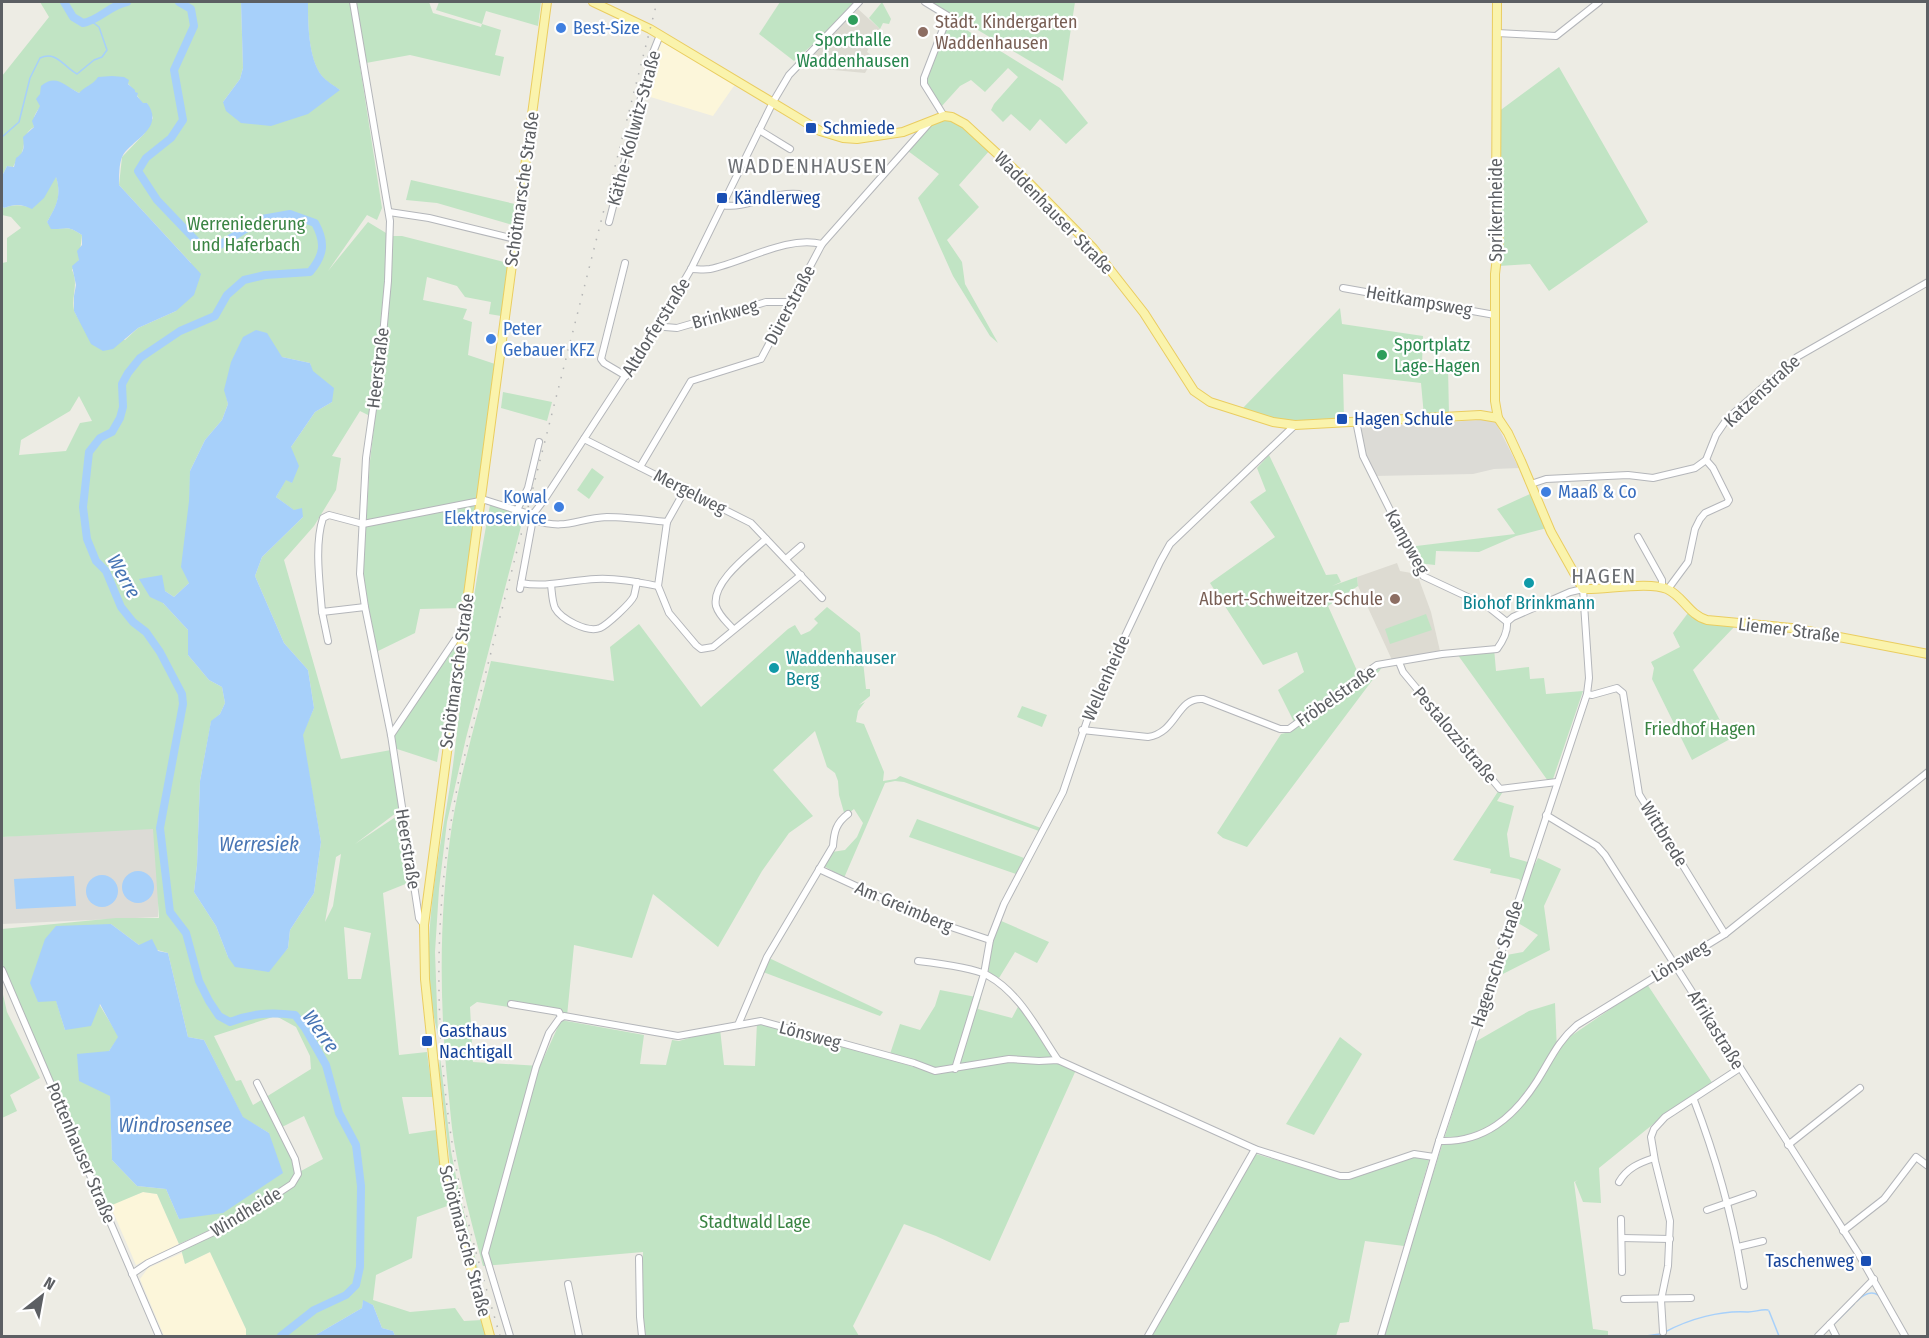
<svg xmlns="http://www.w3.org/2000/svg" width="1929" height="1338" font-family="'Fira Sans Condensed',sans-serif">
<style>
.commercial{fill:#fcf6da}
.industrial{fill:#dcdbd6}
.education{fill:#dddbd2}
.green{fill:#c1e4c4;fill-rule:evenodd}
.water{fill:#a7d0fa}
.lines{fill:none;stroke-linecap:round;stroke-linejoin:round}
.stream{stroke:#a7d0fa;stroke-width:1.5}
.river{stroke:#a7d0fa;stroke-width:8}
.minor-casing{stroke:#b4b6ba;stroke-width:8}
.major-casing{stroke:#eacd60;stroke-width:10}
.minor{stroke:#fff;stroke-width:6}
.major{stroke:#faf3ac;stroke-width:8}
.rail{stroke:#b4b5b5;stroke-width:1.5;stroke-dasharray:1.5 8;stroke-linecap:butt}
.leisure-dot{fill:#2e9e5b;stroke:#fff;stroke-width:2}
.shop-dot{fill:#3f7fe0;stroke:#fff;stroke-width:2}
.education-dot{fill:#8d6e63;stroke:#fff;stroke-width:2}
.transit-dot{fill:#1a4fb4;stroke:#fff;stroke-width:2}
.culture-dot{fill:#0f9aa8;stroke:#fff;stroke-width:2}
.labels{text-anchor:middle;stroke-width:4.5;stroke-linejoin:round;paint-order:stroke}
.education-label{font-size:18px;fill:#785e54;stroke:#fff;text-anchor:start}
.shop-label{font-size:18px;fill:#366cbe;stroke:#fff;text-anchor:start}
.leisure-label{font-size:18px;fill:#27864d;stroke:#fff}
.street-label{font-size:18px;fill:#5c5f63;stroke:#fff}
.transit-label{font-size:18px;fill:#164399;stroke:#fff;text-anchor:start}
.park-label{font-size:18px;fill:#3a8443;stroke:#fff}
.culture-label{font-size:18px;fill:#0d838f;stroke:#fff}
.water-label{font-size:20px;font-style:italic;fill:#4875b4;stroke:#fff}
.quarter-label{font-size:21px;letter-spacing:1.5px;fill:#6d7075;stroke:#fff}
</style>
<rect width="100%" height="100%" fill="#edece4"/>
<g class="commercial">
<polygon points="660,37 736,83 713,116 644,95"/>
<polygon points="143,1192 157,1194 179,1244 136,1265 110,1205"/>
<polygon points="210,1252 246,1329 246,1336 164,1336 140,1279 148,1268 182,1253 185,1264"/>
</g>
<g class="industrial">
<polygon points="1494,419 1519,468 1494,469 1473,474 1374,476 1365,457 1360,428"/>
<polygon points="158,825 158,917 2,924 2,837"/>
</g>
<g class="education">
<polygon points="858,9 880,29 875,33 867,52 874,57 865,73 823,69 809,59"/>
<polygon points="1397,563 1400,571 1417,574 1431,612 1440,651 1392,660 1358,586 1357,577"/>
</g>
<g class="green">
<path d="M40 2H241L243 68 240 79 223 102 340 90C334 86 325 81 321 75 308 57 308 23 308 2H350L382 208 377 220 367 215 328 271 368 222 391 236H402L508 263 501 316 489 314 491 302 465 297 457 286 427 277 423 300 467 309 463 319 472 322 468 355 495 364 463 608 420 609 415 633 376 652 363 574 370 461 382 359 370 416 360 411 332 456 341 458 336 490 314 526 284 560 341 759 391 750 400 810 355 844 400 814 408 883 383 893 399 1055 427 1052 433 1097H402L409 1134 436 1130 450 1205 417 1217 412 1258 376 1275 373 1300 410 1312 455 1308 464 1321 482 1320 486 1336H395L393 1331 382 1328 373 1305 363 1301 362 1308 314 1336H246V1329L210 1252 185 1264 181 1249 235 1225 280 1188 232 1220 179 1244 157 1194 143 1192 105 1208 15 993 2 968V929L116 918H159L153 829 2 837V263L7 262V238L21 228 11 217 2 215V206L4 208C15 204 21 205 32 208L56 176C62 196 57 205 47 222L52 229C66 229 68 225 82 235L79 260 72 270C79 284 71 296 74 310 75 314 79 319 81 323L125 340 138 328 176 311 191 263 119 185 122 157 144 134 153 118 147 103 143 104C127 81 128 76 99 77 94 84 86 89 79 93L70 88C55 97 30 106 34 127 22 134 26 144 21 155L18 157 13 167 7 166 2 176V76L49 17ZM282 357 310 363 312 371 332 402 315 412 291 447 292 483 286 479 276 497 303 517 262 557 255 576 284 643 308 670 314 708 302 735 321 842 314 893 290 930 288 948 273 964 228 957 216 926 194 892 197 865 200 781 211 722 220 714 225 703 222 687 209 680 188 655V630L163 603 165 591 174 597 189 583 190 471 205 440 222 420 228 404 225 390ZM79 396 92 421 80 423 66 451 19 455 21 440 70 411ZM341 854 333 906 325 922 336 857ZM111 924 139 945 168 953 188 1037 204 1040 243 1118 269 1133 179 1219 166 1189 137 1186 112 1160 109 1051 119 1037 99 1004 65 1030 56 1000ZM344 927 371 933 361 979H348ZM276 1016 296 1027 310 1056 311 1069 253 1105 241 1080 236 1081 214 1036ZM304 1116 323 1159 301 1171 296 1154 282 1127Z"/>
<polygon points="356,2 429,2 433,13 481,27 482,24 501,30 495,55 504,57 500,76 410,55 366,63"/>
<polygon points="439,2 541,2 538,26 486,11 482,24 436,10"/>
<polygon points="780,2 854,2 819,39 794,61 759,34"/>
<polygon points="882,2 891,19 889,24 883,23 880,29 869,18"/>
<polygon points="931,2 1075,2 1063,81"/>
<polygon points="949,19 1060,88 1088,123 1066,144 1040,119 1030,131 1011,114 1003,122 991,110 994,104 1018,77 1008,68 985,92 971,80 960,86 941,107 926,84 926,78"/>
<polygon points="1559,67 1648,222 1549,291 1530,264 1499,266 1498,112"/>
<path d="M943 118C963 119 977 138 990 150L959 185 979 207 947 240 962 262 965 284 998 343 990 336 953 276 918 198 939 174 908 151 932 124Z"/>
<polygon points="411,180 515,204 513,225 437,203 406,200"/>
<polygon points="1340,308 1342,324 1423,336 1422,364 1448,367 1449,415 1424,416 1421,383 1343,374 1344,419 1300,422 1274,420 1241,410"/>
<polygon points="503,392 552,402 547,421 501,408"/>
<polygon points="1269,455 1326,575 1337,574 1341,582 1332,586 1357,577 1358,586 1328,606 1359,675 1294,722 1278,690 1304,672 1297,652 1263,665 1210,583 1275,537 1250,502 1266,491 1257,468"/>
<polygon points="592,468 604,477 589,499 577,490"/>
<polygon points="1530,494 1547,528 1516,536 1479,552 1436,551 1435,565 1417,563 1408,547 1515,534 1497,509"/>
<path d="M490 505 524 515 466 738 447 822 439 889 435 952 438 1035C415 948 441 853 453 765 460 711 465 657 473 603 478 570 484 537 490 505Z"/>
<path d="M827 607 860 633 866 689H870V696L859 705 865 702 858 711 856 722 864 724 884 772 883 781 896 779 900 776 1041 828 1039 831 904 782 895 781 885 783 844 878 824 866 832 852 845 850 857 837 863 823 854 809 845 816 839 795 838 781 835 773 827 767 815 731 773 770 813 816 789 833 762 871 718 947 653 894 632 958 574 945 567 1016 477 1002 470 1007 473 1062 540 1066 561 1020 644 1035 640 1064 666 1065 672 1040 679 1041 720 1029 724 1065 755 1066 757 1022 890 1054 900 1024 920 1030 935 1006 940 990 981 998 978 1009 1012 1018 1020 1003 1052 1057 1038 1060 1010 1059 956 1064 936 1069 894 1061 935 1073 958 1071 960 1066 1007 1061H1057L1076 1070 990 1261 936 1236 904 1224 853 1326 859 1336H645L641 1312 643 1252 483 1266C472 1225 461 1184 454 1142 451 1124 450 1106 448 1088 439 1000 439 912 452 825 461 770 478 715 491 661L614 681 610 647 639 624 701 707 788 629 795 625 801 635 810 631 818 623 814 619Z"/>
<polygon points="1688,613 1701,620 1735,626 1693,670 1730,739 1692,760 1652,679 1654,668 1651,662 1680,647 1673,633"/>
<polygon points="1426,614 1432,630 1390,644 1385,629"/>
<polygon points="457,642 437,762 394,748 395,735"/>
<polygon points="1494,648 1496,671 1529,667 1530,679 1544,678 1546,694 1583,691 1553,779 1548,781 1455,651"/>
<polygon points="1383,666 1247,847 1223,838 1217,833 1281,734 1290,732 1377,667"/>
<polygon points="1022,706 1047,715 1042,727 1017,717"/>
<polygon points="1499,790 1504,790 1497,801 1514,806 1507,834 1510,857 1535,864 1538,858 1561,869 1544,906 1550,950 1495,978 1501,956 1523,952 1538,935 1513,920 1525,886 1519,879 1490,873 1491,869 1453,860"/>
<polygon points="917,819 1024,858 1016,874 909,837"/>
<polygon points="999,920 1049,942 1037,963 1015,952 999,978 988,972 993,937"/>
<polygon points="769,958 883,1012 880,1016 763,972"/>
<polygon points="1647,984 1713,1084 1657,1121 1599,1168 1601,1203 1583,1202 1575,1182 1578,1180 1574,1182 1593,1329 1608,1331 1608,1336 1384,1336 1418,1221 1475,1042 1529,1011 1555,1003 1557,1051 1565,1040"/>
<polygon points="2,990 7,1012 40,1078 10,1095 17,1111 2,1118"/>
<polygon points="1340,1037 1362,1054 1314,1135 1286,1124"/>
<polygon points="440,1056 451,1151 460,1197 478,1269 476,1269 451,1172 439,1069"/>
<polygon points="1256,1154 1345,1180 1413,1157 1429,1160 1404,1246 1365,1241 1349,1322 1340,1323 1336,1336 1151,1336"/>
</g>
<g class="water">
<path d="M241 2H308C308 22 308 58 322 76 326 81 335 86 340 90L308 114 271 126 241 123 226 111 223 102 240 79 243 68Z"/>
<path d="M112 76 124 77 129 80 128 84 135 90V92L138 93 137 96 143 103H147C166 129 130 140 122 157 119 164 119 177 119 185L201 274 194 295 176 311 138 328 113 349 103 351 91 344 74 311V296L76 285 72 266 79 260 77 251 82 245V235C66 224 66 230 51 229L47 222C56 206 62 196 56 177L44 198 32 209C21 204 15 204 4 208L2 206V176L7 166 14 167 16 158C25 152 24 147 23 137L34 127 32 121 40 106 36 99 40 94 41 86C56 73 65 86 79 93 85 86 93 85 98 77Z"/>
<polygon points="256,330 267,333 282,357 310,363 313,371 334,388 332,402 315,412 291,447 299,466 292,483 286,480 276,497 294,510 302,508 303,517 262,557 255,576 284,643 308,670 314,708 303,735 321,842 314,893 290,930 288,948 269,972 235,967 228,957 216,926 194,892 197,865 200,781 211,721 220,714 225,703 222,687 209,680 188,655 188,630 163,603 150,597 139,579 162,575 165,591 174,597 189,583 181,567 189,501 190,471 205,440 222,420 228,404 224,390 231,362 243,337"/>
<circle cx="138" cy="887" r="16"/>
<circle cx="102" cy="891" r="16"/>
<polygon points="74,876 76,906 16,909 14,879"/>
<polygon points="111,924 139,945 152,939 158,951 168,953 188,1037 204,1040 243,1117 269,1133 283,1173 223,1213 179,1219 166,1189 137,1186 112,1160 110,1096 79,1081 77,1054 109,1051 118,1037 100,1004 91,1026 65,1030 56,1001 38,1002 30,983 45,939 56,926"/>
<polygon points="363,1300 373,1305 382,1328 393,1331 395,1336 314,1336 362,1308"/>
</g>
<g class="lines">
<g class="stream">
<path d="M2 137 19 122 30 78 40 58C56 50 64 67 77 74L94 60 102 57 107 50 99 27 91 21"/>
<path d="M1857 1301C1863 1295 1870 1290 1878 1295"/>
<polyline points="1769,1311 1779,1336"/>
<polyline points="1834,1324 1854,1304"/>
<path d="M1665 1332C1689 1319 1721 1310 1748 1312 1755 1312 1761 1309 1768 1310"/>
<polyline points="1646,1336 1660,1334"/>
</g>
<g class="river">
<path d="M64 2 73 17 83 23C100 20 110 5 127 2"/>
<path d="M179 2 191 9 194 26 174 70 183 120 171 138 146 158 138 171 157 200 201 246H218L262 219 290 214 315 223C326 243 324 255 310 272L265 275 244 280 227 295 215 316 180 331 140 358 128 373 122 384 123 407 120 418 112 432 100 438 89 452 83 507 87 539 96 561 106 571 121 607 133 622 146 632 160 652 182 694 183 704 160 828 170 912 186 933 199 981 209 1001 219 1016 230 1022C252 1013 271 1012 295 1015L305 1028 326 1065 339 1113 356 1145 361 1186 360 1267 356 1285 346 1295 314 1310 281 1336"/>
</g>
<defs>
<g id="minor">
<polyline points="353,2 390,221 388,281 382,346 366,458 360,574 365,607 391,735 419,918 424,925"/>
<polyline points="925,2 948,16 924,78 924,84 944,116"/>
<polyline points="1497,33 1556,36 1599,2"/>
<polyline points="759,130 790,149"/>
<path d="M722 205C746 210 772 191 799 194"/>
<polyline points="389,212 429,218 515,239"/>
<polyline points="609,222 652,55 660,35"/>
<polyline points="625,263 601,359 604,363 626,376"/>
<path d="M691 269C697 269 704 270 710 269 745 262 787 235 822 244"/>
<polyline points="1343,288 1495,315"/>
<polyline points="659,324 665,327 677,328 766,302 791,302"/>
<polyline points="1356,421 1363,456 1423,576 1487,606 1507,622"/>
<polyline points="584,439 751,523 822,598"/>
<polyline points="640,467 691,381 761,359 822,244 931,121"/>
<polyline points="1531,484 1546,479 1628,475 1653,478 1695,468 1706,460 1716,435 1727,419 1797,357 1928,282"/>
<polyline points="685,490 667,522 658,586 669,613 696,645 701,649 713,647 801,575"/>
<polyline points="517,510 528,488 539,442"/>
<path d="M534 520C567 531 577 518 607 517 627 517 648 520 667 522"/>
<polyline points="1638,537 1662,580 1662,587"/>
<polyline points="786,559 801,546"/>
<path d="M521 583C547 588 570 580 596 579 617 578 637 582 658 586"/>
<path d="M551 585C552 592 552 601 555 608 561 619 587 633 600 628 607 625 631 603 634 596 635 592 636 587 637 582"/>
<polyline points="520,589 534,513 544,500 659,324 691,269 773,102 789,75 859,2"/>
<polyline points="1668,589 1688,562 1695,529 1700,519 1705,513 1727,503 1729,500 1713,468 1706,460"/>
<path d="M365 607 322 612C320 585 314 545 323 518L329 515 363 524 485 500 526 513H534"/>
<polyline points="322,612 328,641"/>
<path d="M733 629C727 622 719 616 716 606 711 582 750 554 766 539"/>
<polyline points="1399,662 1403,672 1500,789 1557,782"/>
<polyline points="1587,694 1592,695 1617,688 1623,693 1639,794 1725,934"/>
<path d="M1082 730 1148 737C1178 732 1176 697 1203 699L1280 729H1289L1377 665 1442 654 1497 649C1503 641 1508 632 1507 622L1513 617 1570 592 1583 589 1589 678 1587 694 1439 1141 1381 1336"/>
<polyline points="391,735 455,640 462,636"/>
<polyline points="1546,815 1597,846 1605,855 1858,1253 1905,1336"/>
<polyline points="819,869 927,919 990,940"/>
<path d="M918 961C935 963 973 968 987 975 1020 993 1037 1029 1058 1060"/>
<polyline points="2,970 159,1336"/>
<polyline points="511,1004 559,1012 561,1017"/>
<path d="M738 1025 767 957 833 846C834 832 836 823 848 814"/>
<polyline points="955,1069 984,974 990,940 1004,904 1063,792 1092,706 1160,562 1170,544 1295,425"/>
<path d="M1694 1100C1717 1160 1734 1222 1744 1286"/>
<path d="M1439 1141C1484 1143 1514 1117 1537 1081 1551 1059 1557 1042 1577 1025L1725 934 1928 772"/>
<polyline points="1788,1145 1860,1088"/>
<path d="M1619 1182C1627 1168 1639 1163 1654 1158"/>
<polyline points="1707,1210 1753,1194"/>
<polyline points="1621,1219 1622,1272"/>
<polyline points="1843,1231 1884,1199 1916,1157 1928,1166"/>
<polyline points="1622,1238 1670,1239"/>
<polyline points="1738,1247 1763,1241"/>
<polyline points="639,1258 640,1317 642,1336"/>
<polyline points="132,1274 148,1263 233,1223 292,1184 298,1174 295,1159 257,1083"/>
<polyline points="568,1284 579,1336"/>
<polyline points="1624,1299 1691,1298"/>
<polyline points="1830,1324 1836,1336"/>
<polyline points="1663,1332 1661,1300 1668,1266 1670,1221 1655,1161 1651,1137 1654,1129 1665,1117 1740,1068"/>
<polyline points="510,1336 485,1253 536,1067 549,1033 559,1019 564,1016 678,1036 761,1021 914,1063 935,1071 1009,1059 1039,1061 1058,1060 1255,1149 1340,1176 1349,1176 1414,1154 1434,1157"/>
<polyline points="1148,1336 1255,1149"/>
<polyline points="1818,1336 1874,1279"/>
</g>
<g id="major">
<polyline points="593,2 650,29 820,131 843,138 857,139 903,132 944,116 952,117 965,124 1030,184 1093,248 1144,313 1194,391 1210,402 1273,422 1295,425 1480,415 1498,418"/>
<path d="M1497 2 1496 213 1499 240 1495 274V401L1498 418 1508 433 1521 461 1551 532 1583 589C1605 590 1649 581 1667 589 1683 596 1689 615 1707 620L1792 628 1928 654"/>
<polyline points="490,1336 445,1171 425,979 424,925 547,2"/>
</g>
</defs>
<use href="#minor" class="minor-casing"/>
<use href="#major" class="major-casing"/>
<use href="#minor" class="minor"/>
<use href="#major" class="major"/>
<path class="rail" d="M500 1336C485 1284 469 1231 458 1178 433 1042 431 905 461 770L657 2"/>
</g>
<g class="leisure-dot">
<circle cx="853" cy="20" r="6"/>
<circle cx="1382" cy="355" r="6"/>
</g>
<g class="shop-dot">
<circle cx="561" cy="28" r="6"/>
<circle cx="491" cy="339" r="6"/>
<circle cx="1546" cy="492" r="6"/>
<circle cx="559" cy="507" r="6"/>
</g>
<g class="education-dot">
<circle cx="923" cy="32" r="6"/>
<circle cx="1395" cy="599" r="6"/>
</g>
<g class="transit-dot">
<rect x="805" y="122" width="12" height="12" rx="3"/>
<rect x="716" y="192" width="12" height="12" rx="3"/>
<rect x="1336" y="413" width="12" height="12" rx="3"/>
<rect x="421" y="1035" width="12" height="12" rx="3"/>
<rect x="1860" y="1255" width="12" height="12" rx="3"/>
</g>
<g class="culture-dot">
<circle cx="1529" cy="583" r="6"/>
<circle cx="774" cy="668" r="6"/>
</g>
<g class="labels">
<g class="education-label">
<text x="935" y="28">Städt. Kindergarten<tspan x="935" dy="21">Waddenhausen</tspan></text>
<text x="1383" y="605" text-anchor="end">Albert-Schweitzer-Schule</text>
</g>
<g class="shop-label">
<text x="573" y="34">Best-Size</text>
<text x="503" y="335">Peter<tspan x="503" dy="21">Gebauer KFZ</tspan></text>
<text x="1558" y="498">Maaß &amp; Co</text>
<text x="547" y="503" text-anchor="end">Kowal<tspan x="547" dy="21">Elektroservice</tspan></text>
</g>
<g class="leisure-label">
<text x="853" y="46">Sporthalle<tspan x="853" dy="21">Waddenhausen</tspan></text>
<text x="1394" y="351" text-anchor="start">Sportplatz<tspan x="1394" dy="21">Lage-Hagen</tspan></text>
</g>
<g class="street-label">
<text transform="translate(634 128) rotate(-75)" y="6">Käthe-Kollwitz-Straße</text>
<text transform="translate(522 189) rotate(-82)" y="6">Schötmarsche Straße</text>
<text transform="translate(1496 210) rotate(-90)" y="6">Sprikernheide</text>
<text transform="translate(1054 213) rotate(46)" y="6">Waddenhauser Straße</text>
<text transform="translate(1419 301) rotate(10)" y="6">Heitkampsweg</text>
<text transform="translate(790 305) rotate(-62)" y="6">Dürerstraße</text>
<text transform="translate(725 314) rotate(-16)" y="6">Brinkweg</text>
<text transform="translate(656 327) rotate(-58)" y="6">Altdorferstraße</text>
<text transform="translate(378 368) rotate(-83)" y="6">Heerstraße</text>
<text transform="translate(1762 391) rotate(-43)" y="6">Katzenstraße</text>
<text transform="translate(690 492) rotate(27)" y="6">Mergelweg</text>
<text transform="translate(1407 542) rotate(61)" y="6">Kampweg</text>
<text transform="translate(1789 630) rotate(7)" y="6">Liemer Straße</text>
<text transform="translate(457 671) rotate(-82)" y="6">Schötmarsche Straße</text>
<text transform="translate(1106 678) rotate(-66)" y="6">Wellenheide</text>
<text transform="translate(1336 696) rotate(-35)" y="6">Fröbelstraße</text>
<text transform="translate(1455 735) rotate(50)" y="6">Pestalozzistraße</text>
<text transform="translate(1664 834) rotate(58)" y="6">Wittbrede</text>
<text transform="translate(408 849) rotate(81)" y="6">Heerstraße</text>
<text transform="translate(904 907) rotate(23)" y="6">Am Greimberg</text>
<text transform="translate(1680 961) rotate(-31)" y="6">Lönsweg</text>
<text transform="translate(1497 964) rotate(-72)" y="6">Hagensche Straße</text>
<text transform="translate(1716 1030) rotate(58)" y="6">Afrikastraße</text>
<text transform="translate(810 1035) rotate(15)" y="6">Lönsweg</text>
<text transform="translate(81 1153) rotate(67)" y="6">Pottenhauser Straße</text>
<text transform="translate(246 1212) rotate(-31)" y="6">Windheide</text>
<text transform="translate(465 1241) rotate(75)" y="6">Schötmarsche Straße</text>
</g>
<g class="transit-label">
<text x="823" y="134">Schmiede</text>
<text x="734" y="204">Kändlerweg</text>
<text x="1354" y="425">Hagen Schule</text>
<text x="439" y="1037">Gasthaus<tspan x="439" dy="21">Nachtigall</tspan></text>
<text x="1854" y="1267" text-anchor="end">Taschenweg</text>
</g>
<g class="park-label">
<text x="246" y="230">Werreniederung<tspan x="246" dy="21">und Haferbach</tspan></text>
<text x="1700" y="735">Friedhof Hagen</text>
<text x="755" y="1228">Stadtwald Lage</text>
</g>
<g class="culture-label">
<text x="1529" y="609">Biohof Brinkmann</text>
<text x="786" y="664" text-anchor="start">Waddenhauser<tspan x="786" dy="21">Berg</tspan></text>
</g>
<g class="water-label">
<text transform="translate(124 576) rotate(61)" y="7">Werre</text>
<text x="259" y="851">Werresiek</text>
<text transform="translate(321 1031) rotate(54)" y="7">Werre</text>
<text x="175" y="1132">Windrosensee</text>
</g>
<g class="quarter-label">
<text x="808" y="173">WADDENHAUSEN</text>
<text x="1604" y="583">HAGEN</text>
</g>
</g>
<rect width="1929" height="1338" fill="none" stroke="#5c5f63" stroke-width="6"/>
<g transform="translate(42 1296) rotate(31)" stroke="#ffffff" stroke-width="4.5" paint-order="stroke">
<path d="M0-4.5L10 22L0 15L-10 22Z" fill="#5c5f63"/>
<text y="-9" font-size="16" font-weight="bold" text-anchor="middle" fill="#5c5f63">N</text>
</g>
</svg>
